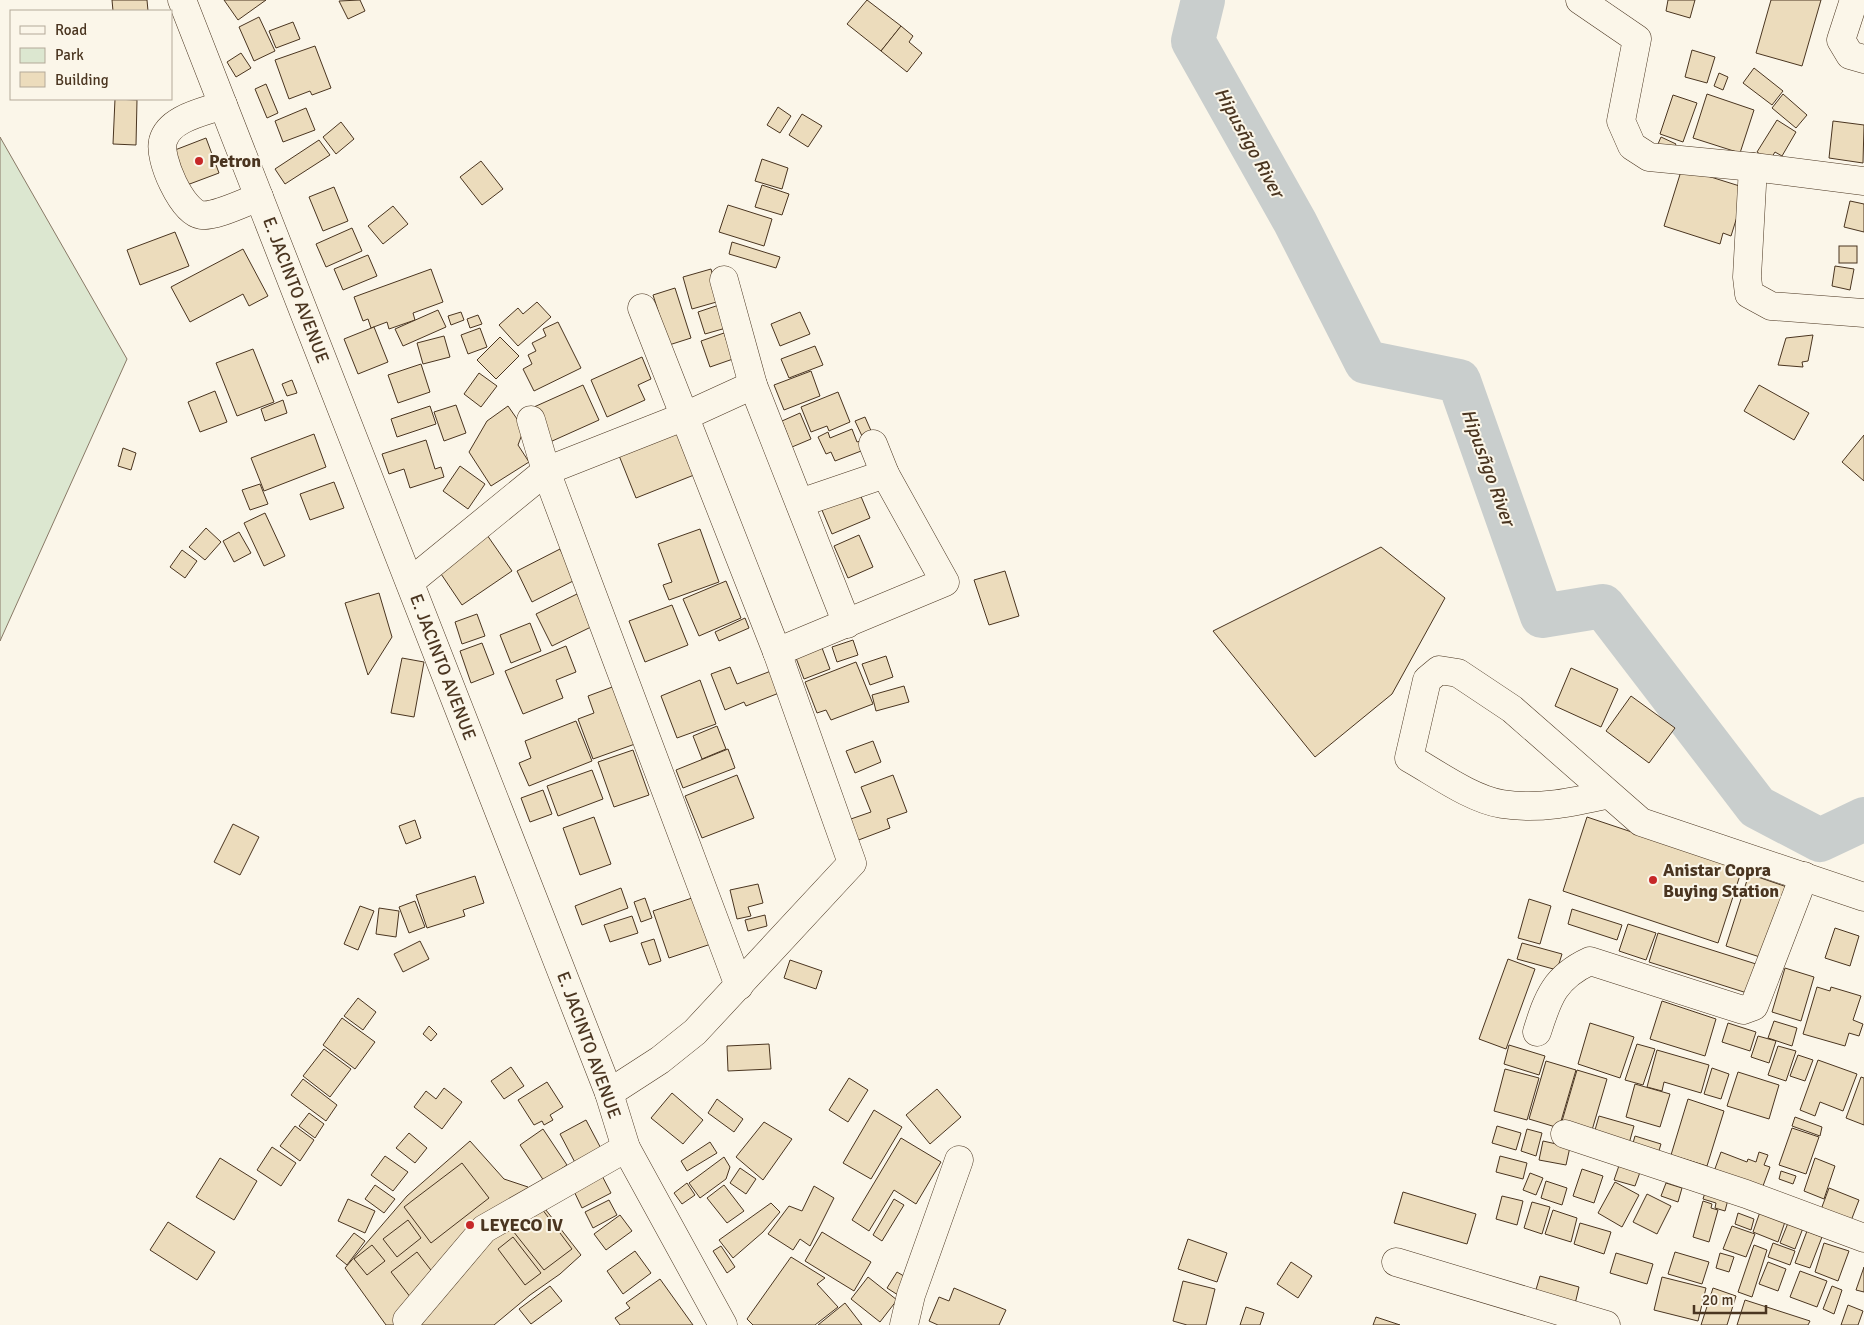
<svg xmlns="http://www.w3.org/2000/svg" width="1864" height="1325" font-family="Signika,sans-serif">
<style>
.green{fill:#dce7d0;stroke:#887966}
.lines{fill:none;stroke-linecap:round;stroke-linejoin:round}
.river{stroke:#c9cecd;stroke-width:44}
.building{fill:#ecdcbc;stroke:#4a3520}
.minor-casing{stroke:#4a3520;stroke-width:29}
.major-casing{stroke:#4a3520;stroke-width:29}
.minor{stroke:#fbf6e9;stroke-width:28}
.major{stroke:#fbf6e9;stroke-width:28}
.poi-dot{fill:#c62828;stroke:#fbf6e9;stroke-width:2}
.labels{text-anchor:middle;stroke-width:4;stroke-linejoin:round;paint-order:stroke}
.poi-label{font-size:18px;font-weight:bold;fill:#4a3520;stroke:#fbf6e9;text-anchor:start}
.street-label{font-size:18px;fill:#4a3520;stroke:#fbf6e9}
.water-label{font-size:19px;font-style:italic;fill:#4a3520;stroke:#fbf6e9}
</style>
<rect width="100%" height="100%" fill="#fbf6e9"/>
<polygon class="green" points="0,137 127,359 0,641"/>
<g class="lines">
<polyline class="river" points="1203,0 1193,41 1295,222 1366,362 1459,381 1542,616 1603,606 1757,807 1820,840 1864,819"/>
</g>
<g class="building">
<polygon points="112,0 147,0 148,11 113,11"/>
<polygon points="224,0 266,0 238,20"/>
<polygon points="360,0 365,11 348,19 339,1"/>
<polygon points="867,0 901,26 881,51 847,24"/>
<polygon points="1668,0 1695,0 1690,18 1666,11"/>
<polygon points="1771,0 1821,0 1802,66 1756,53"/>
<polygon points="259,17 275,51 254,61 239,27"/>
<polygon points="293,22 300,39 276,48 269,31"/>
<polygon points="901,26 913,36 909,42 922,53 907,72 881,51"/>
<polygon points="315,46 331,88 312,95 310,91 289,99 275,60"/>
<polygon points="1692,50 1715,57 1707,83 1685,77"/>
<polygon points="241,53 251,68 236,77 227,62"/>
<polygon points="1754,68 1783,91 1772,105 1743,83"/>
<polygon points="1719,73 1728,77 1723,90 1714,86"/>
<polygon points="266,84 278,113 267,118 255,89"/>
<polygon points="1707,94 1754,110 1740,153 1693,138"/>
<polygon points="1783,94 1807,115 1796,128 1772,108"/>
<polygon points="1673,95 1697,103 1683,142 1660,134"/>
<polygon points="115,99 137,100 136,145 113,144"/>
<polygon points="778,107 791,116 780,133 767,125"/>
<polygon points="306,108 315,130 283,142 275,121"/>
<polygon points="802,114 822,126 808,147 789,135"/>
<polygon points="1777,120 1796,132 1782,156 1775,152 1770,160 1757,152"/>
<polygon points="1833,121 1864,125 1863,163 1829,158"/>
<polygon points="341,122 354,139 336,154 323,137"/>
<polygon points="1661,137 1676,144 1673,150 1658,144"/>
<polygon points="206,138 219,173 187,185 175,150"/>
<polygon points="319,140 330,155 285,184 275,169"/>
<polygon points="762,159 788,168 782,189 755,181"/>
<polygon points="481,161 503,189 482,205 460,177"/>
<polygon points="1682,168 1746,188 1731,236 1723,233 1720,244 1664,226"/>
<polygon points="762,185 789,194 782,215 755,207"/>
<polygon points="334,187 348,221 323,231 309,197"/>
<polygon points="1850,201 1864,204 1864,232 1844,227"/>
<polygon points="728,205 772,219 764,246 719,232"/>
<polygon points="393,206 408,224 383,244 368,226"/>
<polygon points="352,228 362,251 326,267 316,244"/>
<polygon points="175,232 189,266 140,285 127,250"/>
<polygon points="732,242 780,257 776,268 729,254"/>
<rect x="1839" y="246" width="18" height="17"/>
<polygon points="243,249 268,296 249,306 243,294 190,322 171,287"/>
<polygon points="368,255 377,276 343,290 334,269"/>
<polygon points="1835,266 1854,269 1850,290 1832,286"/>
<polygon points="431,269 443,302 413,313 415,320 389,329 387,322 371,328 368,319 363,321 354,297"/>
<polygon points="711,269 720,301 692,309 683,277"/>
<polygon points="675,288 691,338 669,345 653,295"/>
<polygon points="537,302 551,317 518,346 499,325 518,308 523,314"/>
<polygon points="719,305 726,328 705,334 698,312"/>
<polygon points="438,310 446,327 403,346 395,329"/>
<polygon points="461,312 464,320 451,325 448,316"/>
<polygon points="800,312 810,334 780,346 771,324"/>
<polygon points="478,315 482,324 470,328 467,319"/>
<polygon points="558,322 581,368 534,391 523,369 532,364 528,355 536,351 532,343 546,336 543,329"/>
<polygon points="374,327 388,362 358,374 344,339"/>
<polygon points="480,328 487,347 468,354 461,335"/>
<polygon points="724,333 733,359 710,367 701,341"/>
<polygon points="1813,335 1808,361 1802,362 1803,367 1778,365 1786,338"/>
<polygon points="444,336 450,357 423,364 417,343"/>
<polygon points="500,337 519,356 496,379 477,360"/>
<polygon points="815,346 823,365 789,378 781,359"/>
<polygon points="253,349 274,402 237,416 216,363"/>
<polygon points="642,357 651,379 638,385 645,400 607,417 591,380"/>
<polygon points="421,364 430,392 398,403 388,375"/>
<polygon points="811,371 820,396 784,410 774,385"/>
<polygon points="479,373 497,386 481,407 464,394"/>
<polygon points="292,380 297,393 287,396 282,384"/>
<polygon points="583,385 599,420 550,442 534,407"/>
<polygon points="1759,385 1809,413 1794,440 1744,411"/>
<polygon points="215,391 227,422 200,432 188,402"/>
<polygon points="838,392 850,422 829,431 827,426 811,432 801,407"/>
<polygon points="283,400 287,413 265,421 261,409"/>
<polygon points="456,405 466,433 444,441 434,412"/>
<polygon points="430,406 436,424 397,437 391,419"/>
<polygon points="508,406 524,429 518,445 529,462 491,486 469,452 487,421"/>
<polygon points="800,413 811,439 792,447 782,421"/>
<polygon points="865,417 872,433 862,436 855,421"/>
<polygon points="852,429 857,442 865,439 869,448 835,461 831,452 826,454 818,437 828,432 830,438"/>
<polygon points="676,430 694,475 636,498 618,453"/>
<polygon points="314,434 326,467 264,491 251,458"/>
<polygon points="1864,435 1864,481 1842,462"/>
<polygon points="426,440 435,469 441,467 444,477 410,488 404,469 389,474 382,454"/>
<polygon points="123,448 136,453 131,470 118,466"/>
<polygon points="460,466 485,484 468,509 443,491"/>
<polygon points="334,482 344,508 310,520 300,494"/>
<polygon points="260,484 268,504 250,510 242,490"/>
<polygon points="857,487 870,518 832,534 819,503"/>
<polygon points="265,513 285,556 264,566 244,523"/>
<polygon points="206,528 221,542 205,560 189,547"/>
<polygon points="700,529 719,582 669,600 663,585 672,582 658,544"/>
<polygon points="239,532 251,553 234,562 223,541"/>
<polygon points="487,535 512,571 462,605 437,568"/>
<polygon points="859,535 873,567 848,578 834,546"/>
<polygon points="1381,547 1445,598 1392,694 1315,757 1213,631"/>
<polygon points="560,549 575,580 532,602 517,571"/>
<polygon points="182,550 197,561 185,578 170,567"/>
<polygon points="1005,571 1019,616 989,625 974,580"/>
<polygon points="726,581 741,618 699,636 683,599"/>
<polygon points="379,593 392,637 368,675 345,603"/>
<polygon points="577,594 593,626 552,646 536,614"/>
<polygon points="672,605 688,645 645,662 629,621"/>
<polygon points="477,614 485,636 462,644 455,622"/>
<polygon points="745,618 749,628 719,641 715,632"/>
<polygon points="530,623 541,651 511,663 500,635"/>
<polygon points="819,640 830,669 804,679 793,650"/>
<polygon points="853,640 858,655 837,662 832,647"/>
<polygon points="482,643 494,674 471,683 460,651"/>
<polygon points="566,646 576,672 556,680 563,698 523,714 505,671"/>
<polygon points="886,656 893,677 870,685 862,664"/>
<polygon points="402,658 424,662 414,717 391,713"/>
<polygon points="856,662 873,704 831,720 826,710 817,713 805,682"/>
<polygon points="730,667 737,684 771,671 779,693 746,706 744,702 725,710 711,674"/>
<polygon points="1571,668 1618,689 1601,727 1555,706"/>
<polygon points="700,680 716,724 677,738 661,696"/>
<polygon points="615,686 635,744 593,759 578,719 594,713 588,696"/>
<polygon points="904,686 909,702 876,711 872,695"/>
<polygon points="1631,696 1675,728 1649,763 1606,731"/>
<polygon points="576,721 592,761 529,786 519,763 531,758 525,741"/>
<polygon points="717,726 726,749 702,759 693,736"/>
<polygon points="873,741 881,762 855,773 846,751"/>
<polygon points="728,749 735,768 683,788 676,770"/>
<polygon points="633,750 649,795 614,807 598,762"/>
<polygon points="592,770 603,799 558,816 547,786"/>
<polygon points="737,775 754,818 702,838 685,796"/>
<polygon points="893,775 907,812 887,819 890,828 856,841 848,820 871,812 861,787"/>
<polygon points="543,790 552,814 530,822 521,798"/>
<polygon points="594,817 611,864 580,875 563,828"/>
<polygon points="1587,817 1742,869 1718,943 1563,891"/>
<polygon points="415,820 421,838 406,844 399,826"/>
<polygon points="233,824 259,837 240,875 214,862"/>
<polygon points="1749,874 1787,887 1763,958 1726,946"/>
<polygon points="475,876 484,903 463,910 465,916 427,928 416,895"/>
<polygon points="758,884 763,903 748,907 751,916 737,919 730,890"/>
<polygon points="621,888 628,908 582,925 575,906"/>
<polygon points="695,897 711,944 669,958 653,911"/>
<polygon points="645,898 652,918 641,922 634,902"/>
<polygon points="1529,899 1551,906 1540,944 1518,938"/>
<polygon points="415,901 425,927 409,933 399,907"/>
<polygon points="360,906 374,911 358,950 344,944"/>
<polygon points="379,908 399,911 396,937 376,934"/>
<polygon points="1572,909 1622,925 1617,940 1568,924"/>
<polygon points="765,915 767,926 748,931 745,920"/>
<polygon points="632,916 638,933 610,942 604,925"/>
<polygon points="1628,924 1656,933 1646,960 1619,951"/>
<polygon points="1835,928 1859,936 1850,966 1825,958"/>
<polygon points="1658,933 1756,964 1747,993 1649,962"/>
<polygon points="654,939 661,961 649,965 641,943"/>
<polygon points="420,941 429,959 403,972 394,954"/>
<polygon points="1522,943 1562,954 1557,970 1517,959"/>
<polygon points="1508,959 1535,969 1506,1049 1479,1039"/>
<polygon points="790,960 822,971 816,989 784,978"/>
<polygon points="1785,968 1814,977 1801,1021 1772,1012"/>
<polygon points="1817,987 1830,991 1831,987 1861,996 1853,1020 1863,1024 1859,1036 1849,1033 1845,1046 1803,1034"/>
<polygon points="358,998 376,1012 363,1030 344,1016"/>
<polygon points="1662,1001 1716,1019 1705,1056 1650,1039"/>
<polygon points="342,1018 375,1042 355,1069 323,1045"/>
<polygon points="1774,1021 1797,1028 1792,1046 1768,1038"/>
<polygon points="1590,1023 1634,1037 1620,1078 1578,1064"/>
<polygon points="1728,1023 1756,1032 1750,1051 1722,1042"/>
<polygon points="429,1026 437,1034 431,1041 423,1034"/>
<polygon points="1758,1036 1776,1041 1769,1063 1751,1057"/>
<polygon points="769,1044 771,1069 728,1071 727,1046"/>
<polygon points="1637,1044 1655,1049 1643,1085 1625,1080"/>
<polygon points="1509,1045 1545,1056 1539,1075 1504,1064"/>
<polygon points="1778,1046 1796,1051 1786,1081 1768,1075"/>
<polygon points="324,1049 351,1069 330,1097 303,1076"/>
<polygon points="1657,1050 1709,1065 1701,1093 1664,1082 1662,1091 1647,1087"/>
<polygon points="1798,1055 1813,1060 1805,1081 1790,1076"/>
<polygon points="1818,1060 1857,1074 1843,1111 1820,1102 1815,1116 1800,1110"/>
<polygon points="1546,1061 1576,1070 1559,1128 1529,1119"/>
<polygon points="511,1067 524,1086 504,1099 491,1081"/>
<polygon points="1712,1068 1729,1074 1721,1099 1704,1094"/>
<polygon points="1505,1069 1539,1078 1527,1120 1494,1111"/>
<polygon points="1577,1070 1607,1079 1590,1137 1560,1128"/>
<polygon points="1738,1072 1779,1085 1769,1119 1727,1106"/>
<polygon points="1861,1077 1864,1078 1864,1125 1846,1118"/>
<polygon points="849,1078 868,1090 848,1122 829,1110"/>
<polygon points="303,1079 337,1105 326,1121 291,1095"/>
<polygon points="547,1082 563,1107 550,1115 553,1120 544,1125 542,1121 534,1125 518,1100"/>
<polygon points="1635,1084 1670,1094 1660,1127 1626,1117"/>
<polygon points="444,1088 462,1102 442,1129 414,1107 426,1091 436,1099"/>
<polygon points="937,1089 961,1117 930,1144 906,1115"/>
<polygon points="672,1093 703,1120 683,1144 651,1118"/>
<polygon points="717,1099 743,1119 734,1132 708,1113"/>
<polygon points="1688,1099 1724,1111 1707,1166 1671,1155"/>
<polygon points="874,1110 902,1127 871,1179 843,1163"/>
<polygon points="309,1113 324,1124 315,1138 299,1126"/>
<polygon points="1599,1116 1634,1126 1628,1147 1593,1137"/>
<polygon points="1795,1117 1822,1127 1820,1136 1792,1126"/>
<polygon points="586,1120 606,1158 580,1172 560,1134"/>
<polygon points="764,1122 792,1139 763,1180 736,1157"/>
<polygon points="295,1126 314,1140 300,1161 280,1146"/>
<polygon points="1497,1126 1521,1133 1516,1150 1492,1143"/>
<polygon points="1792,1128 1819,1137 1806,1174 1779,1165"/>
<polygon points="543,1129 567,1165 544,1181 520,1145"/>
<polygon points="1527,1129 1542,1133 1536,1156 1521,1151"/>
<polygon points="409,1133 427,1148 415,1163 396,1148"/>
<polygon points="1635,1136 1661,1144 1657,1157 1631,1150"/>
<polygon points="901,1138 941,1162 916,1204 894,1190 869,1231 852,1220"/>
<polygon points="470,1141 504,1179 528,1187 581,1255 560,1274 530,1295 494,1325 386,1325 345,1268 407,1196"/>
<polygon points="1543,1141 1570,1147 1566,1165 1539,1160"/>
<polygon points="710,1142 717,1153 687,1171 681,1161"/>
<polygon points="272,1147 296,1163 281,1186 257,1170"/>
<polygon points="1721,1152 1747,1162 1748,1159 1756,1162 1759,1152 1768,1155 1764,1165 1770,1167 1760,1194 1712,1177"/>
<polygon points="385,1156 408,1172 393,1191 371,1175"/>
<polygon points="1500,1156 1527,1163 1523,1179 1496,1172"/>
<polygon points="724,1157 730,1167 726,1179 700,1198 689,1183"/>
<polygon points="1622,1157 1643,1164 1635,1186 1614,1180"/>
<polygon points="220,1158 257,1181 234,1220 196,1197"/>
<polygon points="1815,1158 1835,1166 1824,1199 1804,1191"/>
<polygon points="462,1163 489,1198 431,1243 404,1207"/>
<polygon points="740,1168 756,1179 746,1194 730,1183"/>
<polygon points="1582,1169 1603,1176 1594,1203 1573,1196"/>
<polygon points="599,1170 611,1193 582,1208 571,1185"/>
<polygon points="1781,1171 1796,1176 1793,1184 1779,1179"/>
<polygon points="1530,1173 1543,1178 1536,1195 1523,1190"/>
<polygon points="1546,1181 1567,1188 1562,1205 1541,1198"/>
<polygon points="1615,1182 1639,1195 1622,1227 1598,1213"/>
<polygon points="687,1183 695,1195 682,1204 674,1193"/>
<polygon points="1666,1183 1682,1188 1678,1202 1661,1196"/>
<polygon points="375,1185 395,1199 384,1213 365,1199"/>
<polygon points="724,1185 744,1211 727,1223 707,1198"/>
<polygon points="814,1186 834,1198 810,1246 800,1239 793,1250 768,1234 789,1206 802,1211"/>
<polygon points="1707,1186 1730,1192 1725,1211 1715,1208 1716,1203 1703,1199"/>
<polygon points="1829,1188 1859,1200 1849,1226 1819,1215"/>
<polygon points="1403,1192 1476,1214 1467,1244 1394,1223"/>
<polygon points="1647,1194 1671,1206 1657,1234 1633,1222"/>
<polygon points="1502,1196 1523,1201 1517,1225 1496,1219"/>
<polygon points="348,1199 375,1211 365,1233 338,1221"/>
<polygon points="894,1199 904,1205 882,1241 873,1235"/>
<polygon points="609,1200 617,1215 593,1228 585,1212"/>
<polygon points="1703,1201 1712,1204 1711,1208 1718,1210 1709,1242 1693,1237"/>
<polygon points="1532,1202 1550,1207 1542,1234 1524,1228"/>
<polygon points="771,1203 780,1212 763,1232 733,1258 719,1240"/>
<polygon points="542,1209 572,1249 544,1270 513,1231"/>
<polygon points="1761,1209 1786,1219 1778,1242 1753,1232"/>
<polygon points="1553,1210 1577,1218 1571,1242 1545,1234"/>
<polygon points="1738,1213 1754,1219 1751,1230 1735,1224"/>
<polygon points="620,1215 632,1231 606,1250 594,1234"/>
<polygon points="408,1220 421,1238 397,1257 383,1239"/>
<polygon points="168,1222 215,1252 197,1280 150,1250"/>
<polygon points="1580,1223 1611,1232 1604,1254 1574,1244"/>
<polygon points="1788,1223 1803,1228 1795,1249 1780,1243"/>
<polygon points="1732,1226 1755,1234 1746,1257 1723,1249"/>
<polygon points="1807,1231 1822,1237 1810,1268 1795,1263"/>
<polygon points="822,1232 871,1262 854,1291 805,1261"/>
<polygon points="354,1233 365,1241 347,1265 336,1256"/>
<polygon points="513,1237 541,1273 525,1285 498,1249"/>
<polygon points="1188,1239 1227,1253 1217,1282 1178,1269"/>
<polygon points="1773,1243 1795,1251 1790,1265 1768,1257"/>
<polygon points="1824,1243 1849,1251 1838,1281 1815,1272"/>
<polygon points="372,1245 385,1261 367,1275 354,1259"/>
<polygon points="1754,1245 1767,1250 1752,1297 1738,1292"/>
<polygon points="721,1246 735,1267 727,1273 713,1251"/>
<polygon points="635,1251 651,1273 623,1294 607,1271"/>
<polygon points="417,1252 437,1278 411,1298 391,1272"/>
<polygon points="1675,1252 1709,1262 1702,1284 1668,1274"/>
<polygon points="1616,1253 1653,1264 1647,1284 1610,1273"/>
<polygon points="1720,1253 1734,1257 1729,1272 1716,1268"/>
<polygon points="791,1257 825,1278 817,1284 838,1307 815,1325 753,1325 747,1319"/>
<polygon points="1291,1262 1312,1276 1298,1298 1277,1284"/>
<polygon points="1768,1262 1786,1269 1778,1291 1759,1284"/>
<polygon points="1864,1267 1864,1292 1856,1290"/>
<polygon points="1800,1271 1827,1281 1817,1307 1790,1297"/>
<polygon points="897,1272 909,1279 898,1295 887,1288"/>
<polygon points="1540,1276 1579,1287 1575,1304 1535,1293"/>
<polygon points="868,1277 897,1300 880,1322 851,1299"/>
<polygon points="1662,1277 1706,1288 1698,1321 1654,1310"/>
<polygon points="660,1279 693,1325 620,1325 615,1318 630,1308 626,1303"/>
<polygon points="1183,1281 1215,1289 1206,1325 1187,1325 1173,1321"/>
<polygon points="550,1286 562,1301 531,1324 519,1309"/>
<polygon points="1832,1286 1842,1290 1834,1314 1823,1309"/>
<polygon points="954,1288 1006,1310 999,1325 938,1325 929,1321 939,1297 949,1301"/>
<polygon points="1713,1288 1736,1296 1727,1325 1701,1325"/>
<polygon points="1745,1300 1810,1321 1808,1325 1737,1325"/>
<polygon points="845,1303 862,1325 818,1325"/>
<polygon points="1848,1305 1863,1311 1858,1325 1841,1325"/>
<polygon points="1246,1307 1264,1313 1260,1325 1240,1325"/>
<polygon points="1376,1317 1400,1325 1373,1325"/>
</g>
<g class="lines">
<defs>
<g id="minor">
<polyline points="1580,0 1637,39 1621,121 1632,146 1649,157 1753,167 1864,181"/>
<polyline points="1854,0 1841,40 1850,55 1864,59"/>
<path d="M223 105C204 112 169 118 163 141 158 158 182 212 201 215 215 217 245 202 259 197"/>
<polyline points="1753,167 1747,277 1749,294 1771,306 1864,313"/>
<polyline points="724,280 753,385 847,624"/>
<polyline points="531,420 546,471 739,986"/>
<polyline points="800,503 885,474"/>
<polyline points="410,582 546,471 683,417 753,385"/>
<polyline points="777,652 945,582 885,474 873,444"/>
<path d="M1609 794C1574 802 1539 810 1502 804 1471 799 1436 773 1409 758L1427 680 1439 670 1458 673 1512 709 1641 822 1864 897"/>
<path d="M1537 1032C1548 997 1555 977 1590 961L1743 1010 1754 1006 1804 876"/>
<polyline points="609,1093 660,1060 695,1032 852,863 777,652 642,308"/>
<polyline points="1565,1134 1746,1194 1864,1238"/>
<polyline points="1396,1262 1606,1325"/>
<polyline points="407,1320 484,1229 626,1148"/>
<polyline points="904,1325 911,1295 959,1160"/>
</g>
<polyline id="major" points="182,0 609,1093 626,1148 723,1325"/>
</defs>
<use href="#minor" class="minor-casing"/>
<use href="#major" class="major-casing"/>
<use href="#minor" class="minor"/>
<use href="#major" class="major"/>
</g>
<g class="poi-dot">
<circle cx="199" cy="161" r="5"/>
<circle cx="1653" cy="880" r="5"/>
<circle cx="470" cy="1225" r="5"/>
</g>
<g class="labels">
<g class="poi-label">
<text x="209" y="167">Petron</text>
<text x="1663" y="876">Anistar Copra<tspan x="1663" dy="21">Buying Station</tspan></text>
<text x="480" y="1231">LEYECO IV</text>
</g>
<g class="street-label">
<text transform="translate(296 290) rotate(69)" y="6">E. JACINTO AVENUE</text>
<text transform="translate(443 667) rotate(69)" y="6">E. JACINTO AVENUE</text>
<text transform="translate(589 1045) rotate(70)" y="6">E. JACINTO AVENUE</text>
</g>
<g class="water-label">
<text transform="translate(1250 142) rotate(61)" y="7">Hipusñgo River</text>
<text transform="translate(1489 467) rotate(70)" y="7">Hipusñgo River</text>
</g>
</g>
<rect x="10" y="10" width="162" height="90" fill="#fbf6e9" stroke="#b4a999"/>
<rect x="20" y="26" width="25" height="8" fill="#fbf6e9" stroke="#b4a999"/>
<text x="55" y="35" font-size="15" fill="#4a3520">Road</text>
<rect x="20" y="48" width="25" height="15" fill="#dce7d0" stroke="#b4a999"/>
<text x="55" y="60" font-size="15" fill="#4a3520">Park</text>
<rect x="20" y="72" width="25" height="15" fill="#ecdcbc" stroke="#b4a999"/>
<text x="55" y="85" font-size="15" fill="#4a3520">Building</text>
<path d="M1694 1305v8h72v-8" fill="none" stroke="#4a3520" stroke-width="2.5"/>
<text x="1702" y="1305" font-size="15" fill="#4a3520" stroke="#fbf6e9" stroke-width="4" paint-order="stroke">20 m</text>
</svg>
